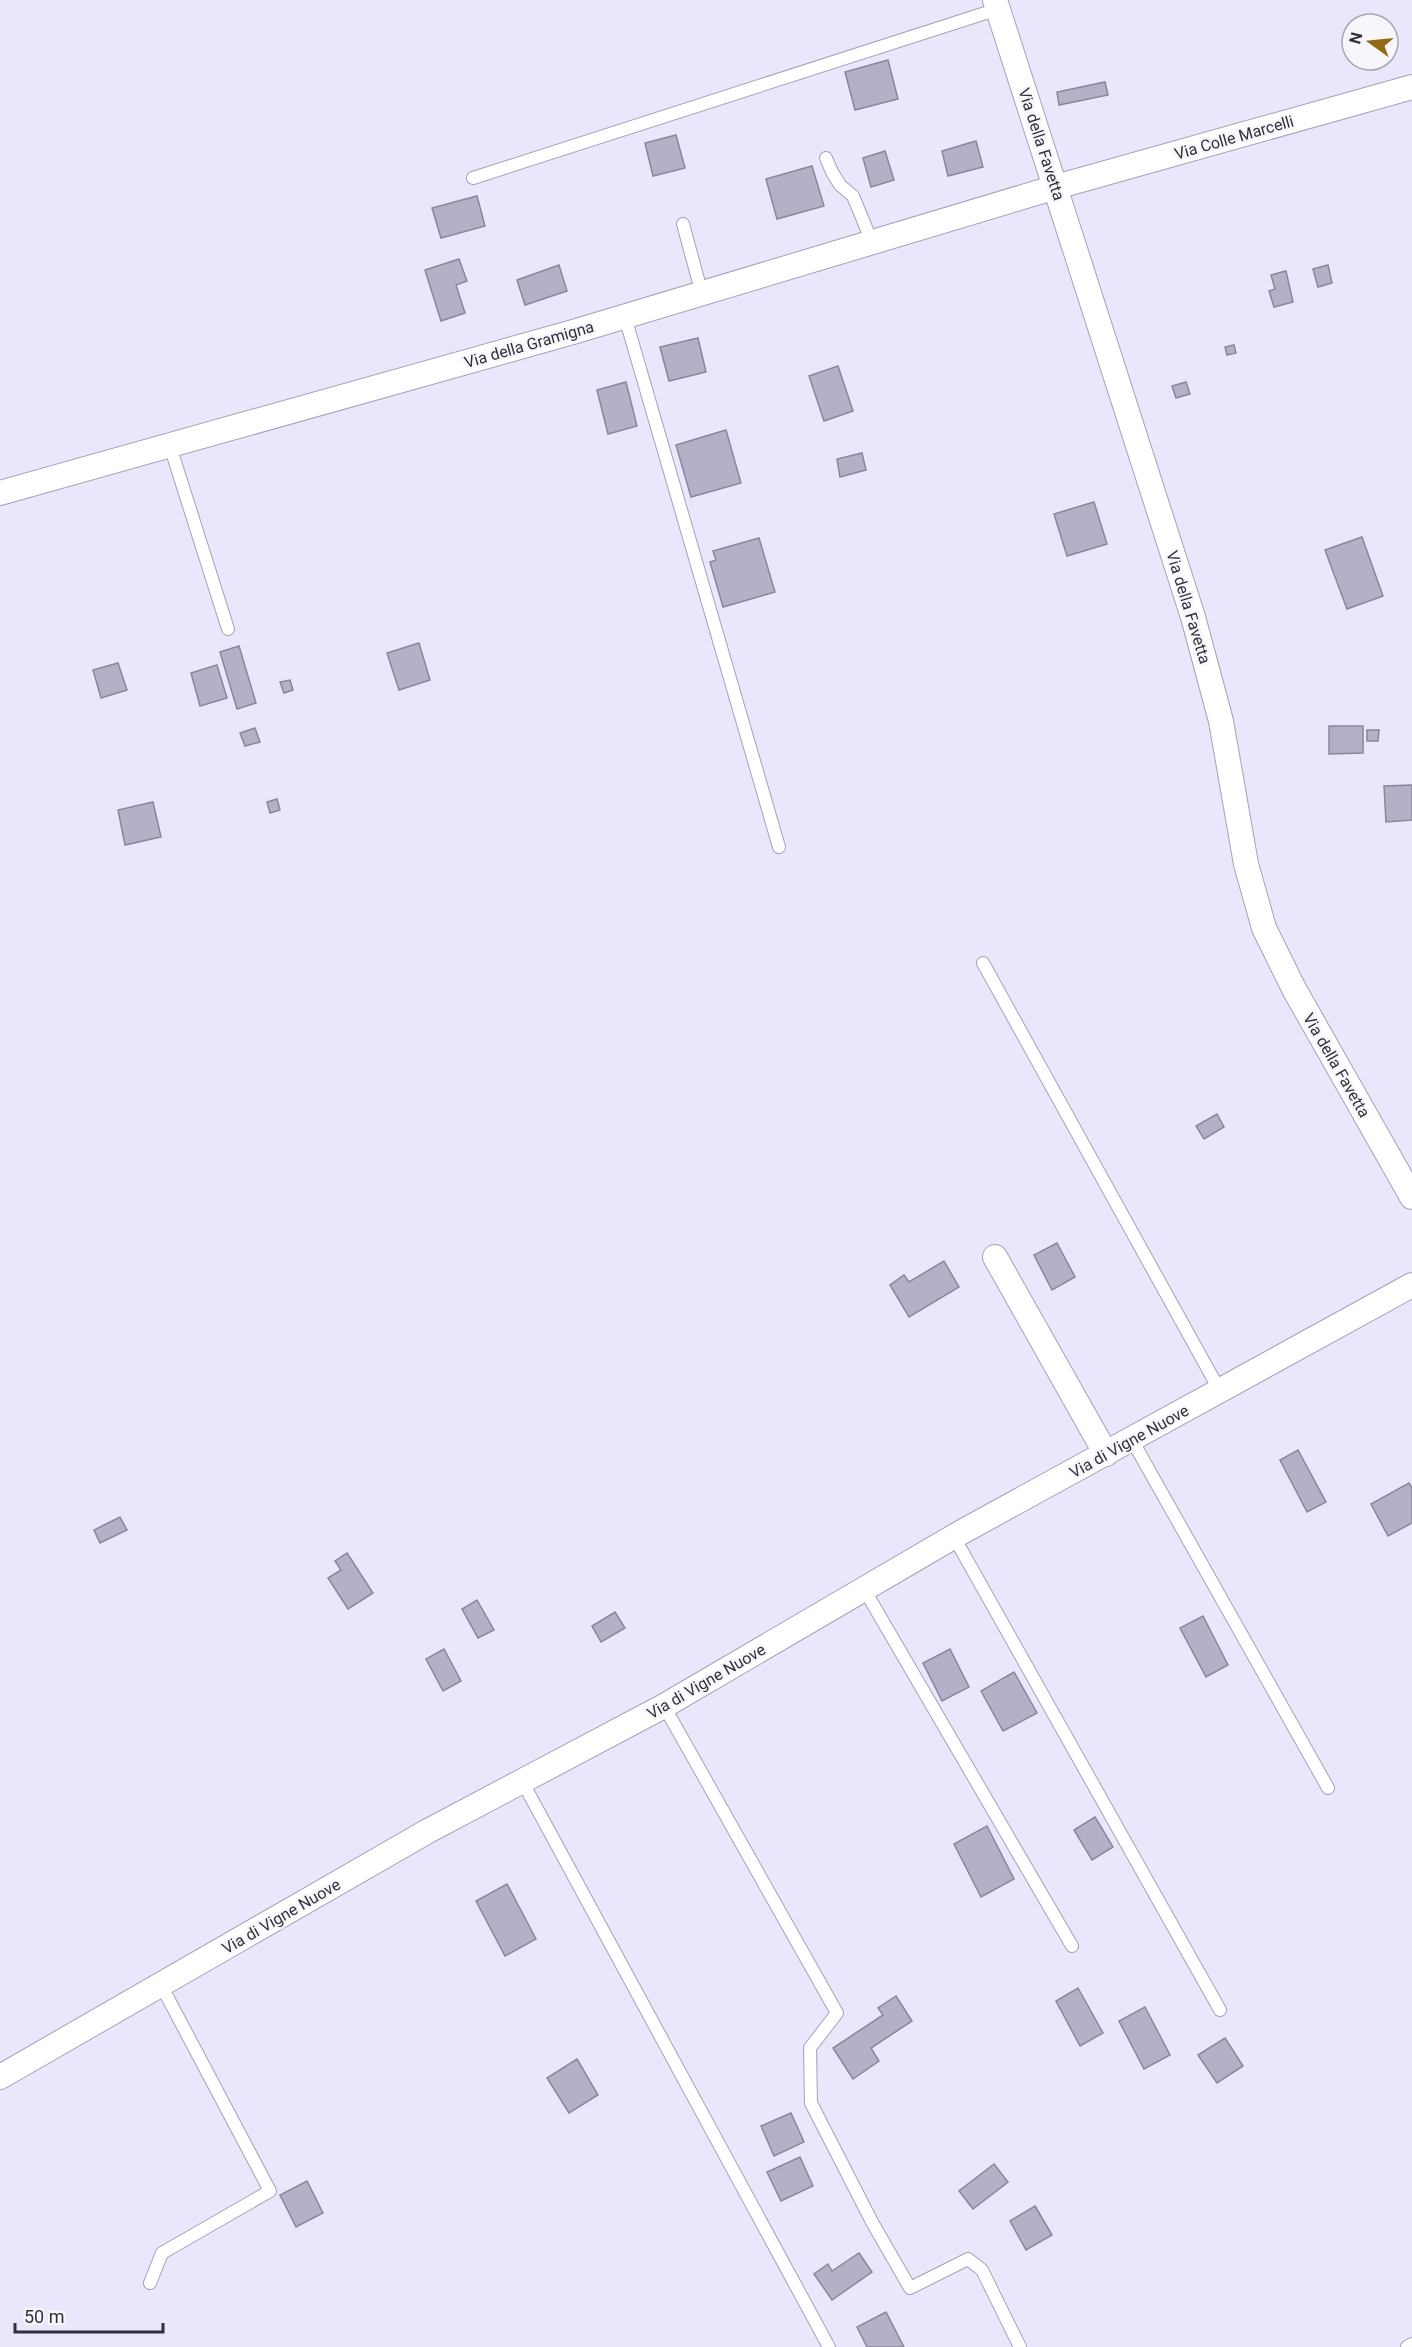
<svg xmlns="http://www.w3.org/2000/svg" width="1412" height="2347" font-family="Roboto,sans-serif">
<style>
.building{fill:#b2b1c8;stroke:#88879d;stroke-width:1.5}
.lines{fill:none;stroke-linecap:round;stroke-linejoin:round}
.lane-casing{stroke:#a3a2b9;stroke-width:14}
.street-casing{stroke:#a3a2b9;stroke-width:26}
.lane{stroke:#fff;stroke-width:12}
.street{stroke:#fff;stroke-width:24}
.labels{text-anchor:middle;stroke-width:5;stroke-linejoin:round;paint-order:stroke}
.street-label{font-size:16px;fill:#31313a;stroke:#f6f6fb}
</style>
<rect width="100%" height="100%" fill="#e8e7fb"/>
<g class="building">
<polygon points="888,60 898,99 855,110 845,72"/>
<polygon points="1105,82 1108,95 1059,105 1057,92"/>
<polygon points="676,135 685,168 653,176 645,143"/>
<polygon points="976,141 983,167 948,176 942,151"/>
<polygon points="885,151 894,180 871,187 863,158"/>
<polygon points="812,166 824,206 777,219 766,179"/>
<polygon points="477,196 485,226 441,238 432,208"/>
<polygon points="459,259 467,281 456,285 465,313 441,321 425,270"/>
<polygon points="559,265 567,291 525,305 517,280"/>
<polygon points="1328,265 1332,283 1318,287 1313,269"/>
<polygon points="1286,271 1293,302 1274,307 1269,291 1275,289 1271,275"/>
<polygon points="698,338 706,372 669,381 660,347"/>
<polygon points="1234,345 1236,353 1227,355 1225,347"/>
<polygon points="838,366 853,411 824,421 809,376"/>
<polygon points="626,382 637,426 608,434 597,390"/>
<polygon points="1186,382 1190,394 1176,398 1172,386"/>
<polygon points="726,430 741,483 691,497 676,445"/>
<polygon points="862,453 866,470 840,477 837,459"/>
<polygon points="1094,502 1107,544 1067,556 1054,514"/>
<polygon points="1362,537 1383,596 1347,609 1325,550"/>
<polygon points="759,538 775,592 723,607 710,562 716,560 713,551"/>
<polygon points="419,643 430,680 399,690 387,653"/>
<polygon points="239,646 256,703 237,709 220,652"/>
<polygon points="118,663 127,690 101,698 93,670"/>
<polygon points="217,665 227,698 200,706 191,673"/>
<polygon points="290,680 293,690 284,693 280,682"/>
<polygon points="1329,726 1363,726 1363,753 1329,754"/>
<polygon points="255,728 260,742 245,746 240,733"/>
<polygon points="1367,730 1379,730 1378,741 1367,741"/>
<polygon points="1412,785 1412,820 1386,822 1384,786"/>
<polygon points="277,799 280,810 270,813 267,802"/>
<polygon points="153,802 161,837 125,845 118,810"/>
<polygon points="1217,1114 1224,1127 1204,1139 1196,1126"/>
<polygon points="1057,1243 1075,1277 1052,1290 1034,1255"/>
<polygon points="944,1261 959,1287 909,1317 890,1285 904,1275 909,1282"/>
<polygon points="1298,1450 1326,1502 1307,1512 1280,1460"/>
<polygon points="1409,1483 1412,1488 1412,1523 1388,1536 1371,1504"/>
<polygon points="120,1517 127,1530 100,1543 94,1530"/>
<polygon points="347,1553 373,1593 348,1609 328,1578 341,1570 335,1561"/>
<polygon points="477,1600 494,1630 478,1638 462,1609"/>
<polygon points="615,1612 625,1628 601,1642 592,1626"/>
<polygon points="1203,1616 1228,1665 1206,1677 1180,1628"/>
<polygon points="444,1649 461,1681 443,1691 426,1659"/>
<polygon points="950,1649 969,1687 942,1701 923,1663"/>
<polygon points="1014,1672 1037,1713 1003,1731 981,1691"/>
<polygon points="1095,1817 1113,1847 1092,1860 1074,1830"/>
<polygon points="987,1826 1014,1879 981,1897 954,1844"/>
<polygon points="507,1884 536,1939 505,1956 476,1901"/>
<polygon points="1078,1988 1103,2033 1080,2046 1056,2001"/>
<polygon points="896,1996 912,2021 871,2048 879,2061 853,2079 833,2048 883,2015 878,2008"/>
<polygon points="1145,2007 1170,2055 1144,2069 1119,2021"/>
<polygon points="1225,2038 1243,2066 1217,2083 1198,2055"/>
<polygon points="577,2059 598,2095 569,2113 547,2078"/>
<polygon points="791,2113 804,2142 774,2156 761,2126"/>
<polygon points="800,2157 813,2186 781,2201 767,2172"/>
<polygon points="994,2164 1008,2182 973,2209 959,2191"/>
<polygon points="307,2181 323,2213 296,2227 280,2195"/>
<polygon points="1035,2206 1052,2235 1026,2250 1010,2221"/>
<polygon points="859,2253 872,2272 832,2300 814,2274 828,2264 832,2271"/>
<polygon points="886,2312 904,2347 867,2347 857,2327"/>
</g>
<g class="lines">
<defs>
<g id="lane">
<polyline points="826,158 832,172 840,185 853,196 872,242"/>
<polyline points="473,178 998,9"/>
<polyline points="683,224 702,294"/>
<polyline points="625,317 779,847"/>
<polyline points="170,446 228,629"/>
<polyline points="983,963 1220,1391"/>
<polyline points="1132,1440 1328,1788"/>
<polyline points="954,1537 1220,2010"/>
<polyline points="864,1589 1072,1946"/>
<polyline points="664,1706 837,2013 810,2048 811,2103 872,2222 910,2288 968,2259 982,2270 1020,2347"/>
<polyline points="522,1781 829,2347"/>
<polyline points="150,2283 162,2253 270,2191 161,1985"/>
<polyline points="1407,2347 1412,2344"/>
</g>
<g id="street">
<polyline points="995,0 1193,617 1221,721 1246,864 1264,928 1294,989 1412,1197"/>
<polyline points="0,493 573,332 1056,187 1412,87"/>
<polyline points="995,1257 1106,1454"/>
<polyline points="0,2077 428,1831 664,1706 960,1533 1412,1285"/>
</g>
</defs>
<use href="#lane" class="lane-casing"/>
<use href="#street" class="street-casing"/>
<use href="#lane" class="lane"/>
<use href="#street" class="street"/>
</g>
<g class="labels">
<g class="street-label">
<text transform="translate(1234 137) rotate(-16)" y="6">Via Colle Marcelli</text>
<text transform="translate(1042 144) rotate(72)" y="6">Via della Favetta</text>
<text transform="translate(529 344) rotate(-16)" y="6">Via della Gramigna</text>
<text transform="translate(1189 607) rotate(73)" y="6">Via della Favetta</text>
<text transform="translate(1337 1065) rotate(60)" y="6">Via della Favetta</text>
<text transform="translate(1129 1441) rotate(-29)" y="6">Via di Vigne Nuove</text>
<text transform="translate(706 1681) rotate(-30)" y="6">Via di Vigne Nuove</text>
<text transform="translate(281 1916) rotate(-30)" y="6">Via di Vigne Nuove</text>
</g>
</g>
<g transform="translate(1370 42) rotate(285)"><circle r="28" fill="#f6f6fb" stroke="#a7a7ae" stroke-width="1.5"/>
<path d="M0-4.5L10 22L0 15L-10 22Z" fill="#946914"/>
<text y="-9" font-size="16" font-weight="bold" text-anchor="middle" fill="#31313a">N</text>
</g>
<path d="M15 2323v9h148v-9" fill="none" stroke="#31313a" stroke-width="3"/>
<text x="24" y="2323" font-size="18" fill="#31313a" stroke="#f6f6fb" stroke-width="4.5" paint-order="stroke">50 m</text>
</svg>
